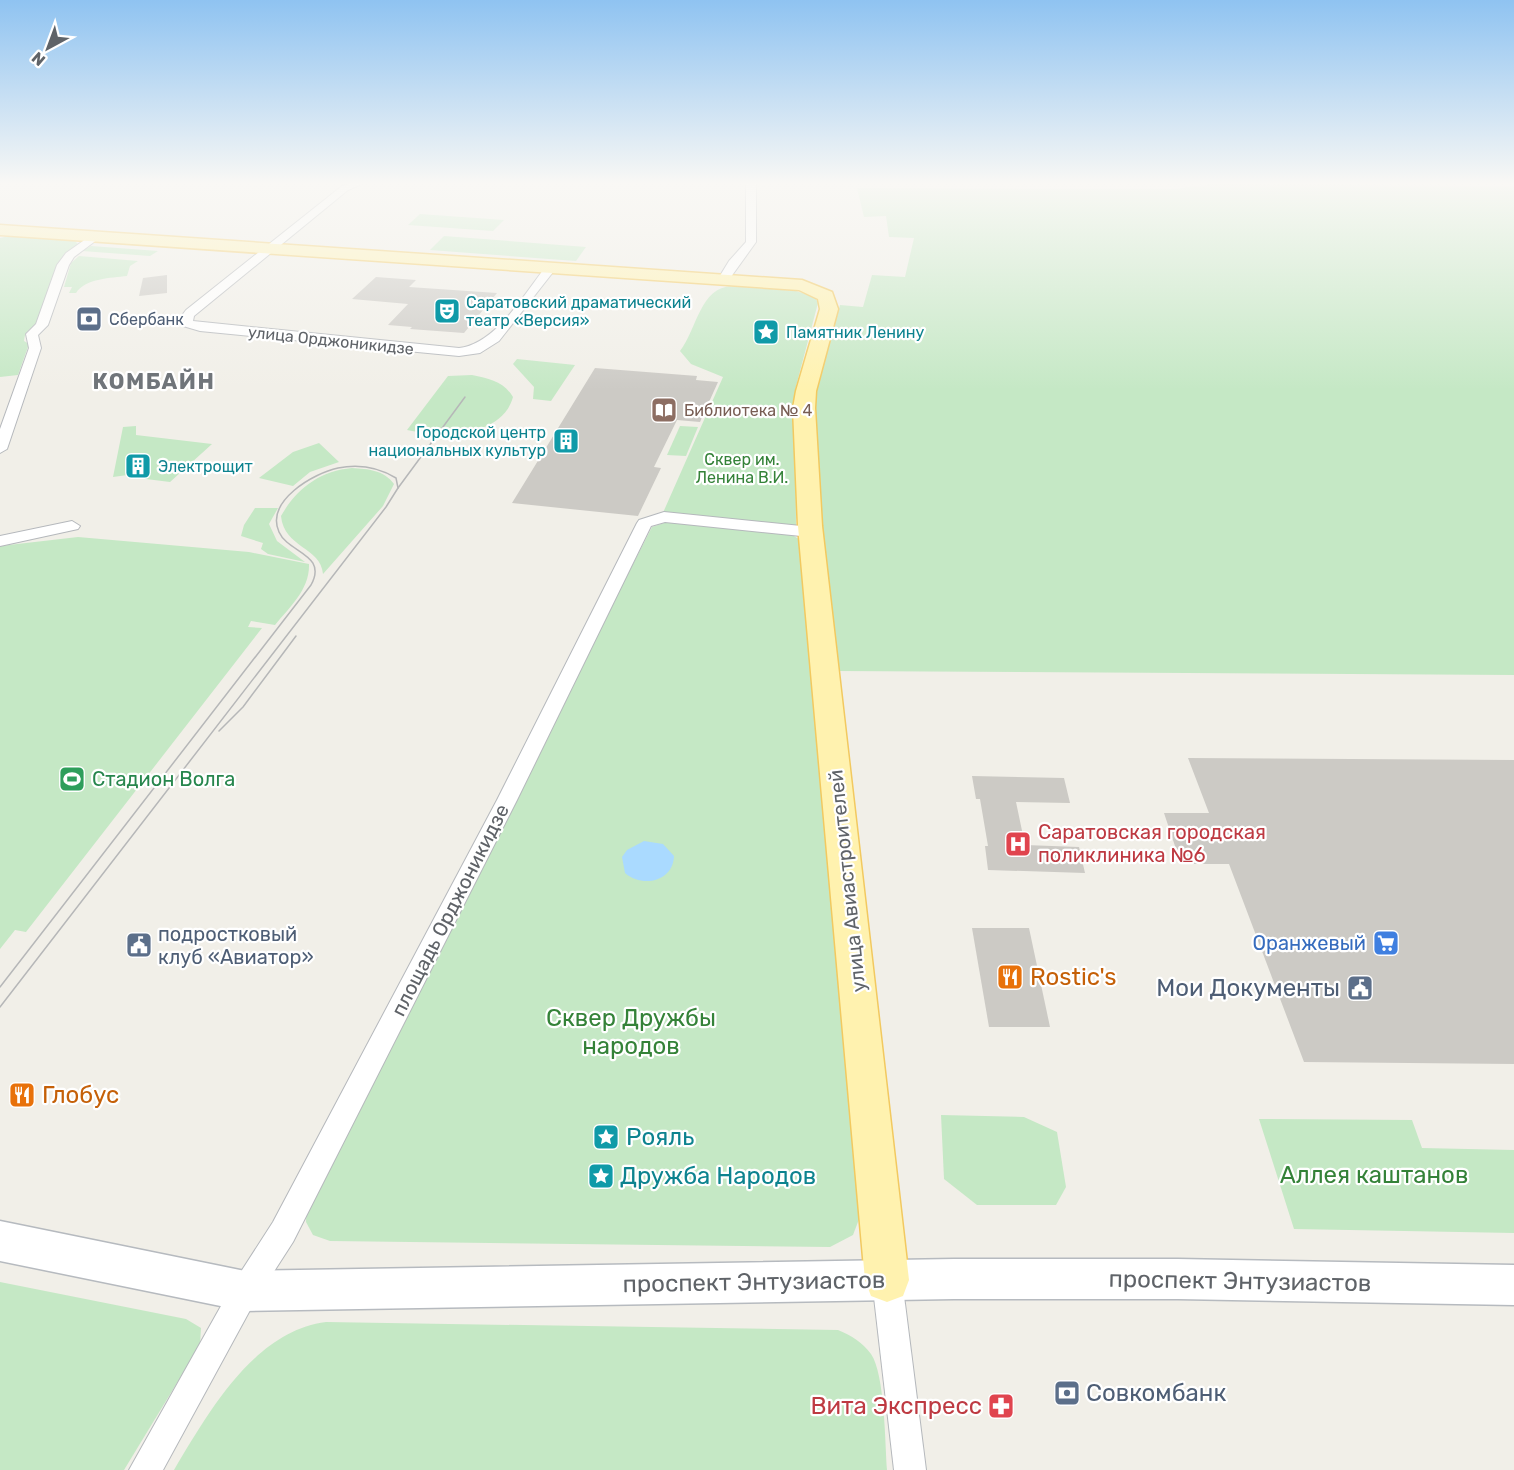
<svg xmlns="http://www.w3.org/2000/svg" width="1514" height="1470" font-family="Rubik,sans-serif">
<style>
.green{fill:#c5e8c5}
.water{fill:#aadaff}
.building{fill:#cccac5}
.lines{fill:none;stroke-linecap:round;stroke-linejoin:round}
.street-casing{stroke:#b5b8bc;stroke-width:2}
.secondary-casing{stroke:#b6babf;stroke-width:3}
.primary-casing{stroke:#f2c960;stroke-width:3}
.street{fill:#fff;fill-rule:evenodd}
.secondary{fill:#fff;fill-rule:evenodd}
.primary{fill:#fff2af;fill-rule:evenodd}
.tram{stroke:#b6b7b8;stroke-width:1.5}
.labels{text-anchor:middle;stroke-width:4.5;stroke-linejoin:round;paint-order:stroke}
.far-culture-label{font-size:16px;fill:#0d838f;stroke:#fff;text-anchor:start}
.far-service-label{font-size:16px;fill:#4e5e75;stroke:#fff;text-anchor:start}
.far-street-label{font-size:16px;fill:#5f6368;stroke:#fff}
.far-education-label{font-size:16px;fill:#785e54;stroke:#fff;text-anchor:start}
.far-park-label{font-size:16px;fill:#348238;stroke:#fff}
.leisure-label{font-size:20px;fill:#27864d;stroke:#fff;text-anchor:start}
.health-label{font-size:20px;fill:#be3a42;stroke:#fff;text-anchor:start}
.street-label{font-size:20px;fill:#5f6368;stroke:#fff}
.service-label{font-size:20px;fill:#4e5e75;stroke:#fff;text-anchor:start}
.shop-label{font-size:20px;fill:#366cbe;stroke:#fff;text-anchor:end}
.far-district-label{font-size:22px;font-weight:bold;letter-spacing:1.5px;fill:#70757a;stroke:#fff}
.near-food-label{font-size:24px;fill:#c56008;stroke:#fff;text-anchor:start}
.near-service-label{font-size:24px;fill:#4e5e75;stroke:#fff;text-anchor:end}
.near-park-label{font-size:24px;fill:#348238;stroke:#fff}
.near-culture-label{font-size:24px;fill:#0d838f;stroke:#fff;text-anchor:start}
.near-street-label{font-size:24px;fill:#5f6368;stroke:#fff}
.near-health-label{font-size:24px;fill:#be3a42;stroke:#fff;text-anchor:end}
</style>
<rect width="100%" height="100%" fill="#f1efe8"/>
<g class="green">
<polygon points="1213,184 1514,186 1514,675 836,671 812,407 840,305 863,307 872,275 905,277 914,238 889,237 886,216 864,217 857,188 1175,189"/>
<polygon points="420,214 504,220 493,231 408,225"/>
<path d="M9 236 75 241 78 244 59 263 38 325C29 329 25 331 24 341L29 344 18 375 0 377V238Z"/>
<polygon points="444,236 586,247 576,261 430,250"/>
<polygon points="91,246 158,251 150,256 82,251"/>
<path d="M79 256 138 261 130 266 127 276C111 278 86 278 76 293H69L72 287H64L71 263Z"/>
<path d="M732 286 796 291 815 297 818 303 795 390 796 526 662 515 723 377 691 364 680 351C697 329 700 287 732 286Z"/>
<polygon points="517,359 575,365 551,401 533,399 534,387 513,364"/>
<path d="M472 375C490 379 503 381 513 397 502 438 440 437 407 430L448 376Z"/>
<polygon points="136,426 136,435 212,444 170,482 138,478 142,473 113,477 123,427"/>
<polygon points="680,426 698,427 686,456 667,455"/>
<polygon points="319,443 339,462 310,472 293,486 259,478 293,452"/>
<path d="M352 468C368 469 384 470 394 484L383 506 323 574C321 547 284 548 281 516 297 488 320 471 352 468Z"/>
<polygon points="255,508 278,508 269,524 277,541 305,562 268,554 261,549 263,543 241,536 244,525"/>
<polygon points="670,521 787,532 804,542 861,1214 853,1235 830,1247 330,1241 313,1235 306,1222 307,1200 652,527"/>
<path d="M78 537 249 552 309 564C310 589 290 607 275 625L251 621 248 627 262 628 26 932 15 930 0 949V546Z"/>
<polygon points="941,1115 1024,1117 1057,1132 1066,1187 1056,1205 977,1205 944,1179"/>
<polygon points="1259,1119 1412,1120 1422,1148 1514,1150 1514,1233 1294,1229"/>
<polygon points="0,1282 186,1319 201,1328 200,1345 124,1470 0,1470"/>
<path d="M326 1322 838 1330C852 1336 862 1342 871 1354 885 1374 885 1444 887 1470H174C208 1413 254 1331 326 1322Z"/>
</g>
<path class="water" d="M644 841 663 844 674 856C673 882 642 888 625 873L622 857 627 850Z"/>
<g class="building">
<polygon points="167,275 167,293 139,296 143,278"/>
<polygon points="376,277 416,280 409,287 497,293 464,333 410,329 412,327 388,325 408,304 352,299"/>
<polygon points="595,368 697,376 696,380 718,382 700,422 677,420 654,467 661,468 638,516 512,503"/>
<polygon points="1188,758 1514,760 1514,1064 1304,1062 1229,864 1181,864 1164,813 1209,813"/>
<polygon points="972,776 1064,778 1070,803 1016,802 1025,845 1079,847 1085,873 988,870 985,846 988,846 980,799 976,799"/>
<polygon points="972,928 1029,928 1050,1027 989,1027"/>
</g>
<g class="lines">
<defs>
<g id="street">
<path d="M348 184H362L348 190 194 316 193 321 459 348C496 344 525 293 547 265L557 267 499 341 480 353 459 356 200 331 183 326 180 318 186 310 342 186Z"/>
<polygon points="746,184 756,184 756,242 728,281 724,282 718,279 729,261 746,242"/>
<polygon points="93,234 102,236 74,257 69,265 48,325 38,335 41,348 7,449 0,453 0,429 29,348 26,334 36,324 57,265 66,253"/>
<polygon points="664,512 811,527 819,532 811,537 665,522 651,526 517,800 293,1242 255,1301 163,1470 129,1470 235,1281 273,1222 497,800 637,523 639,520"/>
<polygon points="72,521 80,526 78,529 0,546 0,536"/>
<polygon points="887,1265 897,1270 902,1280 926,1470 894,1470 872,1280 877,1270"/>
</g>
<polygon id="secondary" points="0,1221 245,1271 954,1259 1178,1259 1514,1265 1514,1305 1178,1299 954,1299 245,1311 0,1261"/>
<polygon id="primary" points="0,225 802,280 832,292 838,309 816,391 815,408 822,526 909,1280 903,1296 887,1302 871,1296 865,1280 798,526 793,408 796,391 820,309 818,299 799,290 0,235"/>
</defs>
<use href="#street" class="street-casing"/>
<use href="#secondary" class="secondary-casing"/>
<use href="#primary" class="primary-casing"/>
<use href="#street" class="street"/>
<use href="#secondary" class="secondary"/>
<use href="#primary" class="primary"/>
<g class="tram">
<polyline points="398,488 465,397"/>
<polyline points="219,731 243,707 296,636"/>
<path d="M0 987 311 585C328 554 288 553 279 532 265 501 314 473 338 468 358 464 378 467 396 478L398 488 386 507 0 1007"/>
</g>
</g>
<linearGradient id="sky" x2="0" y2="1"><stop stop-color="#8fc3f1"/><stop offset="0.47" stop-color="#f9f8f5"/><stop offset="1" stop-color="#f9f8f5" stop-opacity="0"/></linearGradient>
<rect width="1514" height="390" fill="url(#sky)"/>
<defs>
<symbol id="theatre-square" viewBox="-11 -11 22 22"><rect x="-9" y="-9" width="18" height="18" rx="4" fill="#0f9aa8" stroke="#fff"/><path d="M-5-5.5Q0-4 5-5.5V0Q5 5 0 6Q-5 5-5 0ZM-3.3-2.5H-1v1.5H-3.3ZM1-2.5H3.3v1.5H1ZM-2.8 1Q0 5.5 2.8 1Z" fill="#fff"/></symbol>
<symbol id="bank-square" viewBox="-11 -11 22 22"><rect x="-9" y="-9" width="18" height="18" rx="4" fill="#5c6f8a" stroke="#fff"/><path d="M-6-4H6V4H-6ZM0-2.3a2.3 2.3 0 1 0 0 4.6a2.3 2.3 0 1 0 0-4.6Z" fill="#fff"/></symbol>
<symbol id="sight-square" viewBox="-11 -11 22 22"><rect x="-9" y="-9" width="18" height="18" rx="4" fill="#0f9aa8" stroke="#fff"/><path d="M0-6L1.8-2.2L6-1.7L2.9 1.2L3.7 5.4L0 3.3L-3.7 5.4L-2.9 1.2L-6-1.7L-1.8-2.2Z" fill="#fff"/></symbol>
<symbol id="library-square" viewBox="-11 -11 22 22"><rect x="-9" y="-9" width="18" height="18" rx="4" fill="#8d6e63" stroke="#fff"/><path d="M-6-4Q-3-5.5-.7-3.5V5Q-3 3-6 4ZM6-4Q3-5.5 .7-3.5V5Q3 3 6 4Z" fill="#fff"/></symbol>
<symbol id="building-square" viewBox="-11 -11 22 22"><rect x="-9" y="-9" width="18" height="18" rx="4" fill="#0f9aa8" stroke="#fff"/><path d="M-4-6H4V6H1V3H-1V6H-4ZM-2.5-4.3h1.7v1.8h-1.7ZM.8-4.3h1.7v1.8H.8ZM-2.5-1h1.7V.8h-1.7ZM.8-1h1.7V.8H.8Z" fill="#fff"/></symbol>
<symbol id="stadium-square" viewBox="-11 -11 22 22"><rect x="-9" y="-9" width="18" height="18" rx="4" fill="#2e9e5b" stroke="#fff"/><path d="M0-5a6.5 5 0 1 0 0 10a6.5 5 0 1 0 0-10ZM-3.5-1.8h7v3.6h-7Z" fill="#fff"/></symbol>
<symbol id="hospital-square" viewBox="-11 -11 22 22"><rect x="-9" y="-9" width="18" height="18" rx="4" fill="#e0444e" stroke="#fff"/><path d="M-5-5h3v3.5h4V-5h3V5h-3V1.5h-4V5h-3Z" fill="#fff"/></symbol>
<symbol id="supermarket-square" viewBox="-11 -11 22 22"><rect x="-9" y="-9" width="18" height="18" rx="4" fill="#3f7fe0" stroke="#fff"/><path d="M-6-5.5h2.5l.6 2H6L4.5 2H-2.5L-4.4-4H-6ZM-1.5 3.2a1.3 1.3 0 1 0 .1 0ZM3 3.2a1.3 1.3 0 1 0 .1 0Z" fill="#fff"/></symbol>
<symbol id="civic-square" viewBox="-11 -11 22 22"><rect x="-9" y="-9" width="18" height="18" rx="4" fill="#5c6f8a" stroke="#fff"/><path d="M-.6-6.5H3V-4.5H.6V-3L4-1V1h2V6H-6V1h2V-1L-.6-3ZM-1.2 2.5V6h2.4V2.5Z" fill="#fff"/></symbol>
<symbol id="restaurant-square" viewBox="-11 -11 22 22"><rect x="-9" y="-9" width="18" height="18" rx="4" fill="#e8710a" stroke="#fff"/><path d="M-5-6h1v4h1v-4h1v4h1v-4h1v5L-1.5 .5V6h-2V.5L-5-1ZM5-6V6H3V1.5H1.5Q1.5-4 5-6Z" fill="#fff"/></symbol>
<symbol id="pharmacy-square" viewBox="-11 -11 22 22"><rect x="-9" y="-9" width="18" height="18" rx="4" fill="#e0444e" stroke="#fff"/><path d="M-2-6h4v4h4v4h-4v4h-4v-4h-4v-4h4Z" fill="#fff"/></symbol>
</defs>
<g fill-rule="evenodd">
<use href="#theatre-square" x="432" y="296" width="30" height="30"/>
<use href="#bank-square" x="74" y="304" width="30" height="30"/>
<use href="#sight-square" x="751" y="317" width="30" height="30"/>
<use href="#library-square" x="649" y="395" width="30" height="30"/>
<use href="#building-square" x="551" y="426" width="30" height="30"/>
<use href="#building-square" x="123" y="451" width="30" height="30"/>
<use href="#stadium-square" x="57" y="764" width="30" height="30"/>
<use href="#hospital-square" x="1003" y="829" width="30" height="30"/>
<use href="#supermarket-square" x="1371" y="928" width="30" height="30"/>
<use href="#civic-square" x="124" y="930" width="30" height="30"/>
<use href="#restaurant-square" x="995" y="962" width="30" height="30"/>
<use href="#civic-square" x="1345" y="973" width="30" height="30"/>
<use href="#restaurant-square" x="7" y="1080" width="30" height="30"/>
<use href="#sight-square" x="591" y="1122" width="30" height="30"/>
<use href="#sight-square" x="586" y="1161" width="30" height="30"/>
<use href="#bank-square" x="1052" y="1378" width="30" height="30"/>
<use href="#pharmacy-square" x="986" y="1391" width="30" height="30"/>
</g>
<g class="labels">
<g class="far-culture-label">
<text x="466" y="308">Саратовский драматический<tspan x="466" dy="18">театр «Версия»</tspan></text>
<text x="786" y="338">Памятник Ленину</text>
<text x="546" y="438" text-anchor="end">Городской центр<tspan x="546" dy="18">национальных культур</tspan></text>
<text x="158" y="472">Электрощит</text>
</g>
<g class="far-service-label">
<text x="109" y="325">Сбербанк</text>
</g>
<g class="far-street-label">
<text transform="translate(331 340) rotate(6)" y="6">улица Орджоникидзе</text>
</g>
<g class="far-education-label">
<text x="684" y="416">Библиотека № 4</text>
</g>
<g class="far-park-label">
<text x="742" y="465">Сквер им.<tspan x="742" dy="18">Ленина В.И.</tspan></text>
</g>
<g class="leisure-label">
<text x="92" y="786">Стадион Волга</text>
</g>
<g class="health-label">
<text x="1038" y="839">Саратовская городская<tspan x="1038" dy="23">поликлиника №6</tspan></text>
</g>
<g class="street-label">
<text transform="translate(847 881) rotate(-96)" y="7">улица Авиастроителей</text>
<text transform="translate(450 910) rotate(-63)" y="7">площадь Орджоникидзе</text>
</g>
<g class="service-label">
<text x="158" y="941">подростковый<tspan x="158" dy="23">клуб «Авиатор»</tspan></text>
</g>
<g class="shop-label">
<text x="1366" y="950">Оранжевый</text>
</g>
<g class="far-district-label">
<text x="154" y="389">КОМБАЙН</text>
</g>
<g class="near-food-label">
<text x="1030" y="985">Rostic's</text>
<text x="42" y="1103">Глобус</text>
</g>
<g class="near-service-label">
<text x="1340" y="996">Мои Документы</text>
<text x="1086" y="1401" text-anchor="start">Совкомбанк</text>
</g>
<g class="near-park-label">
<text x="631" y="1026">Сквер Дружбы<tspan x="631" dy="28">народов</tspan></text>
<text x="1374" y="1183">Аллея каштанов</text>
</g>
<g class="near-culture-label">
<text x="626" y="1145">Рояль</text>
<text x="620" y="1184">Дружба Народов</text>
</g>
<g class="near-street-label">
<text transform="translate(1240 1281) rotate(1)" y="8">проспект Энтузиастов</text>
<text transform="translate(754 1282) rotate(-1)" y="8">проспект Энтузиастов</text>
</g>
<g class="near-health-label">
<text x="982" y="1414">Вита Экспресс</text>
</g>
</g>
<g transform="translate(48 48) rotate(221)" stroke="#ffffff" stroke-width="4.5" paint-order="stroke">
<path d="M0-4.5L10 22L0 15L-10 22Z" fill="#5f6368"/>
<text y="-9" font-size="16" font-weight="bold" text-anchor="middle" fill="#5f6368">N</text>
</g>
</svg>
